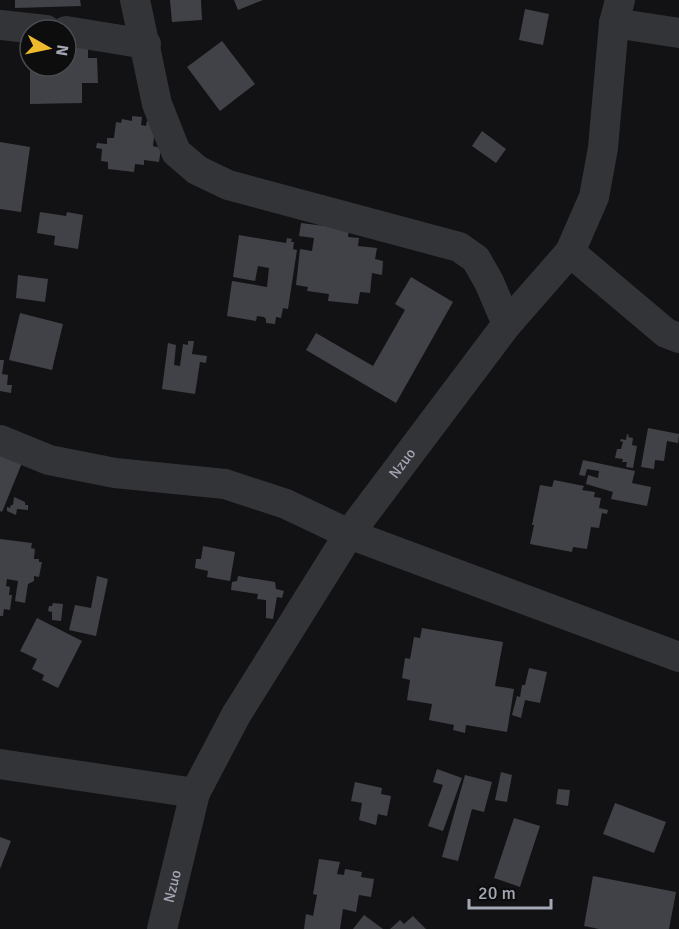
<svg xmlns="http://www.w3.org/2000/svg" width="679" height="929" font-family="Signika,sans-serif">
<style>
.building{fill:#414247}
.lines{fill:none;stroke-linecap:round;stroke-linejoin:round}
.minor{stroke:#333438;stroke-width:30}
.labels{text-anchor:middle;stroke-width:4.5;stroke-linejoin:round;paint-order:stroke}
.street-label{font-size:15px;fill:#a4a7b4;stroke:#0d0d0e}
</style>
<rect width="100%" height="100%" fill="#121214"/>
<g class="building">
<polygon points="15,0 80,0 81,6 15,8"/>
<polygon points="170,0 201,0 202,20 172,22"/>
<polygon points="234,0 263,0 238,10"/>
<polygon points="525,9 549,14 543,45 519,40"/>
<polygon points="222,41 255,84 220,111 187,67"/>
<polygon points="72,44 88,44 88,58 97,58 98,83 82,83 82,103 30,104 30,69 49,69 49,66 66,66 66,50 72,50"/>
<polygon points="132,116 142,117 141,125 146,126 147,121 156,122 153,146 161,148 159,162 144,160 144,165 135,164 134,172 108,169 108,162 101,161 102,149 96,148 97,143 107,144 107,138 114,138 116,122 121,123 122,119 132,121"/>
<polygon points="482,131 506,149 496,163 472,146"/>
<polygon points="0,142 30,147 21,212 0,209"/>
<polygon points="40,212 66,216 67,212 83,215 78,249 54,245 55,236 37,233"/>
<polygon points="301,223 349,229 348,237 359,238 358,246 377,248 375,259 383,261 382,275 372,273 370,293 360,292 358,304 328,301 329,294 307,291 308,287 296,285 300,249 312,251 314,238 299,236"/>
<polygon points="239,235 286,243 287,238 292,239 291,242 294,242 293,249 297,250 288,309 283,308 281,318 276,317 275,324 266,323 266,319 264,317 257,316 256,321 227,316 232,281 267,287 269,268 258,266 255,281 233,277"/>
<polygon points="18,275 48,279 45,302 16,298"/>
<polygon points="411,277 453,302 396,403 306,350 316,333 373,366 405,310 395,304"/>
<polygon points="20,313 63,324 52,370 9,360"/>
<polygon points="188,341 194,341 192,354 207,356 206,363 200,362 195,394 162,389 168,343 176,345 174,365 180,366 183,344 188,345"/>
<polygon points="0,360 4,360 2,374 8,375 7,385 12,385 11,393 0,391"/>
<polygon points="648,428 679,434 678,443 667,441 664,461 655,460 654,469 641,467"/>
<polygon points="627,434 629,435 628,437 633,438 632,445 637,446 633,468 626,467 627,462 622,462 623,459 615,458 617,449 621,449 623,442 620,441 621,439 626,440"/>
<polygon points="0,449 24,458 2,512 0,511"/>
<polygon points="583,460 635,471 632,483 651,487 647,506 611,499 613,492 586,484 588,475 598,478 599,471 587,469 585,476 579,475"/>
<polygon points="554,480 584,486 582,490 595,492 594,497 601,498 599,508 608,510 607,514 602,513 599,528 591,527 587,549 573,547 572,552 530,544 534,525 532,525 540,485 552,487"/>
<polygon points="14,497 25,502 25,505 28,505 28,510 17,509 16,515 7,511 7,507 10,508 11,505 13,505"/>
<polygon points="0,539 32,543 31,548 35,549 34,559 39,559 39,562 42,562 39,577 34,576 34,581 28,584 25,603 15,601 18,581 7,579 6,586 10,587 9,595 12,595 10,610 4,609 3,616 0,616"/>
<polygon points="203,546 235,552 230,581 207,577 208,571 195,568 196,559 201,559"/>
<polygon points="97,576 108,579 96,636 69,630 75,605 91,608"/>
<polygon points="238,576 275,582 276,589 284,591 282,598 277,597 273,619 266,618 266,600 257,599 258,594 231,590 232,582 237,581"/>
<polygon points="53,603 63,604 61,621 52,620 52,612 48,611 49,606 52,606"/>
<polygon points="37,618 82,641 58,688 42,680 44,675 32,669 37,659 20,651"/>
<polygon points="422,628 503,642 495,686 514,689 507,732 466,725 465,733 453,730 454,725 429,720 432,704 407,700 410,680 402,678 405,658 410,659 414,637 420,638"/>
<polygon points="529,668 547,672 540,703 525,700 521,718 512,715 517,696 520,697 522,685 525,685"/>
<polygon points="437,769 462,778 443,831 428,826 443,785 433,782"/>
<polygon points="501,772 512,775 507,802 495,800"/>
<polygon points="465,775 492,782 484,812 472,809 458,861 442,857"/>
<polygon points="355,782 382,788 381,794 391,796 387,816 378,814 376,825 359,820 362,803 351,801"/>
<polygon points="558,789 570,790 568,806 556,804"/>
<polygon points="615,803 666,822 654,853 603,834"/>
<polygon points="514,818 540,826 520,887 494,878"/>
<polygon points="0,837 11,841 0,869"/>
<polygon points="319,859 340,862 337,874 344,875 345,869 362,872 361,877 374,879 371,897 359,895 356,912 343,909 340,929 304,929 306,914 313,916 317,895 313,894"/>
<polygon points="593,876 676,892 669,929 599,929 584,926"/>
<polygon points="364,915 383,929 353,929"/>
<polygon points="413,916 426,929 390,929 400,920 404,924"/>
</g>
<g class="lines">
<g class="minor">
<polyline points="135,0 157,104 176,152 197,170 228,185 459,247 476,259 489,282 507,324"/>
<polyline points="614,23 679,33"/>
<polyline points="0,25 46,30"/>
<polyline points="66,31 146,44"/>
<polyline points="570,252 666,333 679,338"/>
<polyline points="0,440 49,460 115,473 225,484 286,504 349,534 679,657"/>
<polyline points="0,764 195,793"/>
<path id="s1" d="M162 929 195 793 236 715 349 534 507 324 570 252 594 197 603 148 614 23 620 0"/>
</g>
</g>
<g class="labels">
<g class="street-label">
<text dy="5" stroke="none"><textPath href="#s1" startOffset="530">Nzuo</textPath></text>
<text dy="5" stroke="none"><textPath href="#s1" startOffset="44">Nzuo</textPath></text>
</g>
</g>
<g transform="translate(48 48) rotate(99)"><circle r="28" fill="#0d0d0e" stroke="#494b50" stroke-width="1.5"/>
<path d="M0-4.5L10 22L0 15L-10 22Z" fill="#efbb2e"/>
<text y="-9" font-size="16" font-weight="bold" text-anchor="middle" fill="#a4a7b4">N</text>
</g>
<path d="M469 899v9h82v-9" fill="none" stroke="#a4a7b4" stroke-width="3"/>
<text x="478" y="899" font-size="18" fill="#a4a7b4" stroke="#0d0d0e" stroke-width="4.5" paint-order="stroke">20 m</text>
</svg>
